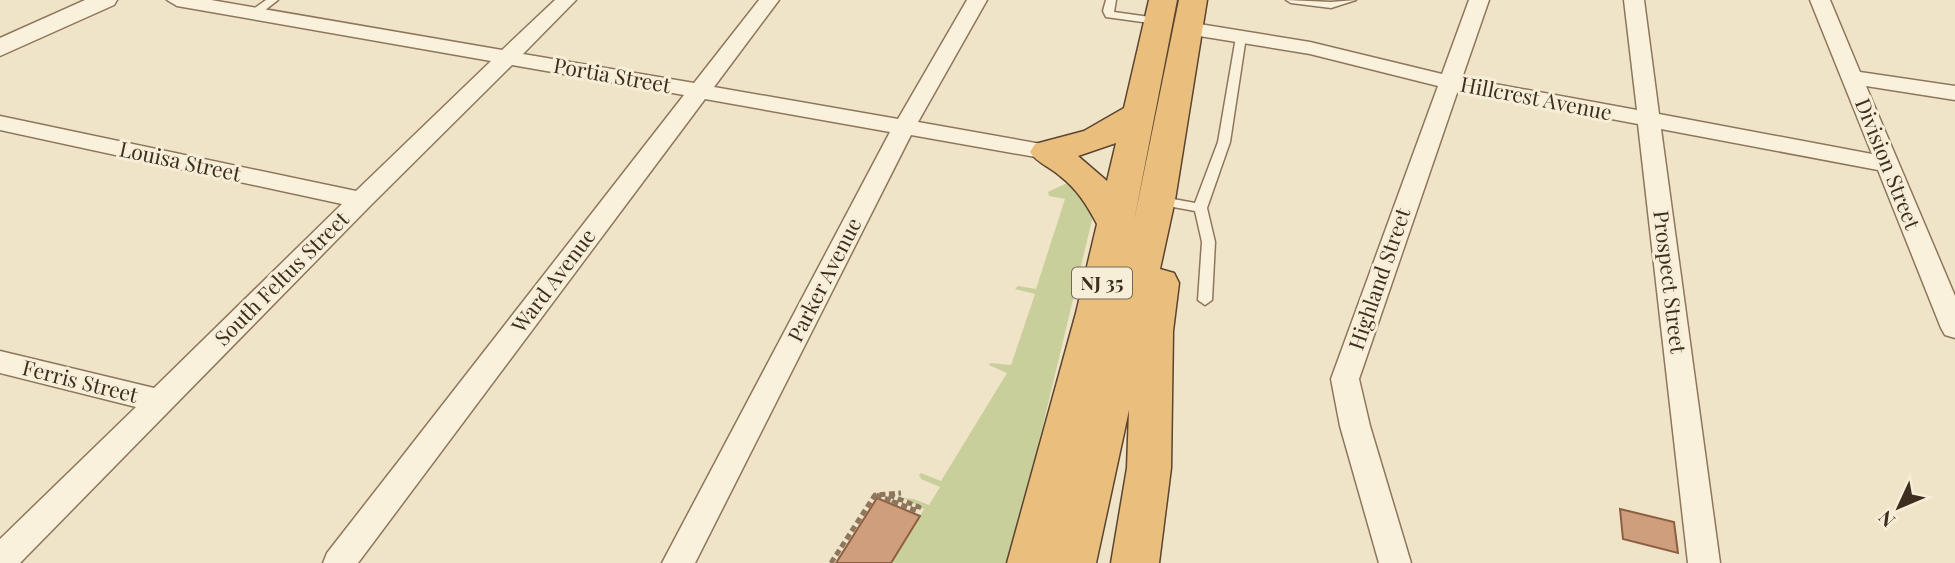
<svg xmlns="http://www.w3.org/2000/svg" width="1955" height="563" font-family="'Playfair Display',serif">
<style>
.green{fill:#c9cf9b}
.building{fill:#cf9f7d;stroke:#8d5f41;stroke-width:2}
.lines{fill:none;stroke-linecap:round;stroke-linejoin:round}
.service-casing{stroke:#8d765c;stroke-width:3}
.minor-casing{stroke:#8d765c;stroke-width:3}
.tertiary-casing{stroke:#8d765c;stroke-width:3}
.trunk-casing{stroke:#5b4430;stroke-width:3}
.path{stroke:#8d765c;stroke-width:5;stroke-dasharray:6 3.5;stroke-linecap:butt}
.service{fill:#faf1dc;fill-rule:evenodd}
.minor{fill:#faf1dc;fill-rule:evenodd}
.tertiary{fill:#faf1dc;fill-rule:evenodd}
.trunk{fill:#eabe7c;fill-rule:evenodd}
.labels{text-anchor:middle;stroke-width:6;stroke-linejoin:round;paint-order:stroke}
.shield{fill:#f7eed8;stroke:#756857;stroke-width:2}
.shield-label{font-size:19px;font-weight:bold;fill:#3d2e20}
.street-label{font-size:21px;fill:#3d2e20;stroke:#f7eed8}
</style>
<rect width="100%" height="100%" fill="#f0e4c8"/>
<polygon class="green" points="1065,184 1077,187 1093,214 1092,220 1010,563 891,563 924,509 903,498 914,499 929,505 940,487 921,479 919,475 921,473 941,481 1007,373 989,365 990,363 1011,365 1035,294 1015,289 1018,286 1036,289 1065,199 1049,196 1048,192"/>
<g class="building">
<polygon points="877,498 920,516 891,563 836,563"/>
<polygon points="1620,509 1674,522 1678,553 1623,539"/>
</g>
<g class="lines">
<defs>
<g id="service">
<polygon points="266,0 278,0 260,14 252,14 252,10"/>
<polygon points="1106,0 1116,0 1114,12 1157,18 1162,21 1157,24 1106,17 1103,11"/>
<polygon points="1286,0 1331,2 1356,0 1331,8 1291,3"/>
<polygon points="1241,34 1246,37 1230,142 1207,208 1215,242 1212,300 1205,305 1198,300 1202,242 1195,211 1157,204 1151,200 1157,196 1195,203 1218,142 1236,37"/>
</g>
<g id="minor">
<polygon points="167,0 211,0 502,50 555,0 576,0 523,54 694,83 759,0 779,0 714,87 898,119 967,0 987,0 918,122 1047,145 1055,147 1059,152 1055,157 1047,159 911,135 695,563 662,563 890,132 705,99 358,563 323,563 327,553 684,95 512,65 370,206 20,563 0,563 0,539 136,407 0,373 0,351 154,388 342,204 0,130 0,116 356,191 491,61 177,6"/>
<polygon points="1469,0 1489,0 1462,78 1637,110 1624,0 1644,0 1659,114 1872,154 1810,0 1830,0 1860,72 1955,86 1955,100 1866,86 1955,296 1955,338 1945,335 1941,328 1878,170 1661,129 1720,563 1688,563 1638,124 1458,90 1359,379 1370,426 1411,563 1379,563 1340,426 1331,379 1438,86 1310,54 1187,34 1180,32 1177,28 1180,24 1187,22 1310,42 1442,74"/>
</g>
<polygon id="tertiary" points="85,0 117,0 114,5 0,56 0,38"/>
<path id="trunk" d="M1149 0H1177L1134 221 1179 0H1207L1175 200 1160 269 1174 273 1179 283 1173 331 1171 468 1159 563H1111L1127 468 1129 410 1096 563H1007L1076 313 1097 224C1087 205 1077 189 1060 176 1050 167 1037 163 1030 152L1035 144 1084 131 1124 108ZM1116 143 1107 181 1078 156Z"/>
</defs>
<use href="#service" class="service-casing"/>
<use href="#minor" class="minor-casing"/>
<use href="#tertiary" class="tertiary-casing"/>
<use href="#trunk" class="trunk-casing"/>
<g class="path">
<polyline points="876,495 894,502"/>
<polyline points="889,495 919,507 917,511 894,502 893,505"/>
<polyline points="831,563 875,495 901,493"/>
</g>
<use href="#service" class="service"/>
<use href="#minor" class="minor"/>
<use href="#tertiary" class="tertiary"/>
<use href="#trunk" class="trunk"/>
</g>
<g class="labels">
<rect class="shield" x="1072" y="267.5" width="60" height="31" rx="5"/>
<g class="shield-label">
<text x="1102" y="290">NJ 35</text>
</g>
<g class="street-label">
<text transform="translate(612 76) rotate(10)" y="7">Portia Street</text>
<text transform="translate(1536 99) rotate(11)" y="7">Hillcrest Avenue</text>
<text transform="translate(180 162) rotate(12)" y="7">Louisa Street</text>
<text transform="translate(1887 164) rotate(68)" y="7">Division Street</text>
<text transform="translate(282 279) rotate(-45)" y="7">South Feltus Street</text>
<text transform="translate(1380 279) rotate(-71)" y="7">Highland Street</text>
<text transform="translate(825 280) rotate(-63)" y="7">Parker Avenue</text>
<text transform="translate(554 281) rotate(-53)" y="7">Ward Avenue</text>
<text transform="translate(1669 282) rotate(83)" y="7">Prospect Street</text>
<text transform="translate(80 382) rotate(14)" y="7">Ferris Street</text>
</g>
</g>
<g transform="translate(1899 507) rotate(226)" stroke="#f7eed8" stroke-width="5" paint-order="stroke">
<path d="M0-5L12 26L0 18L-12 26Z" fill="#3d2e20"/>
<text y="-10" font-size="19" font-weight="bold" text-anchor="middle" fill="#3d2e20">N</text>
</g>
</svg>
